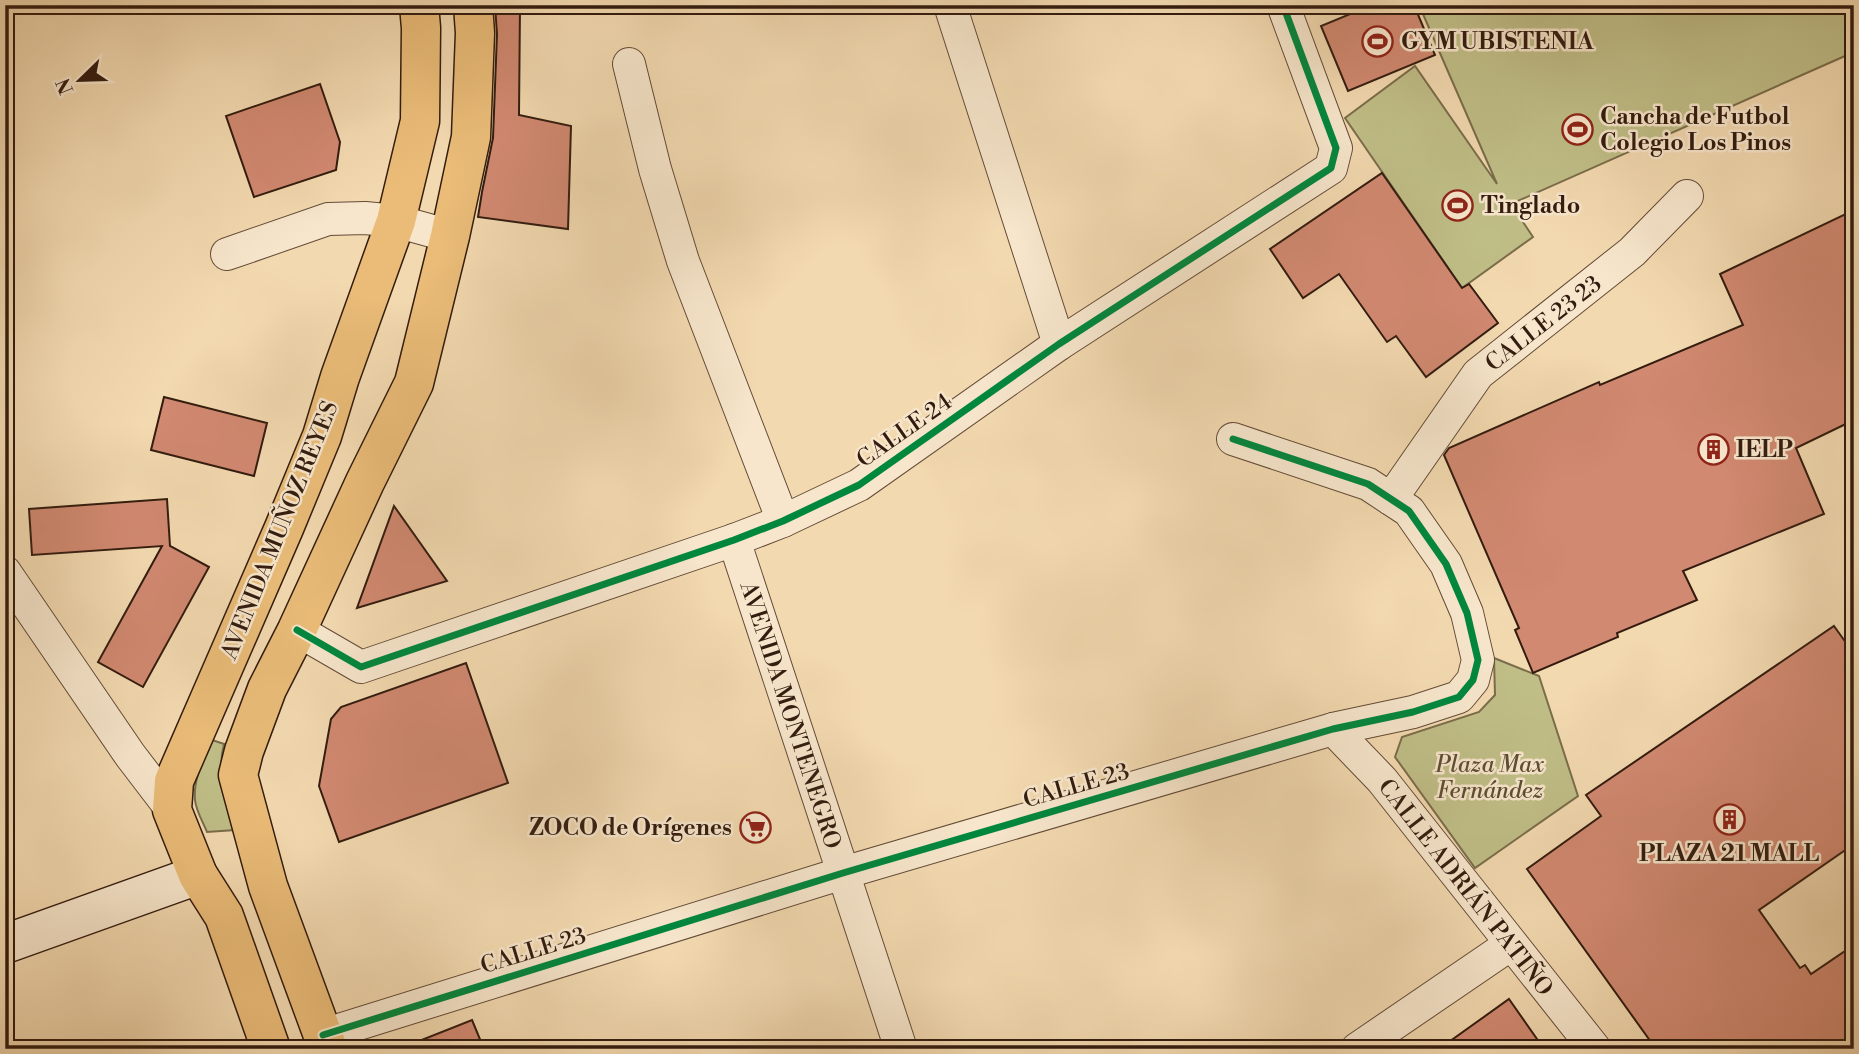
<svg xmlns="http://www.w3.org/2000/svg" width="1859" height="1054" font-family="'Libre Bodoni',serif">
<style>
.green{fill:#c0be87;stroke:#7a6d4b;stroke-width:2}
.building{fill:#d18971;stroke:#331c0f;stroke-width:2}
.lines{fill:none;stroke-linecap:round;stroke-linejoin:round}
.street-casing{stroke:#634b37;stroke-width:34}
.secondary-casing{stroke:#331c0f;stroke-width:41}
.primary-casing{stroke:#331c0f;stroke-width:41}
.street{stroke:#f7e6cc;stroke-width:32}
.secondary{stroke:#f7e6cc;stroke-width:38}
.primary{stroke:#eabc78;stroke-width:38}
.cycleway-casing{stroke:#f7e6cc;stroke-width:11}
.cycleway{stroke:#00873e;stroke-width:7}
.labels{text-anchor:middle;stroke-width:5;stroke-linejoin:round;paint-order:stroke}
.poi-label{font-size:23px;font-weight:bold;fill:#331c0f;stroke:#f7e6cc;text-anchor:start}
.street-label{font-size:23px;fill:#331c0f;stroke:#f7e6cc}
.park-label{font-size:23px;font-style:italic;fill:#5d4d33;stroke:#f7e6cc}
</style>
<rect width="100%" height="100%" fill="#f3d9b0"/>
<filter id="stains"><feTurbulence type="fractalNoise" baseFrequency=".00286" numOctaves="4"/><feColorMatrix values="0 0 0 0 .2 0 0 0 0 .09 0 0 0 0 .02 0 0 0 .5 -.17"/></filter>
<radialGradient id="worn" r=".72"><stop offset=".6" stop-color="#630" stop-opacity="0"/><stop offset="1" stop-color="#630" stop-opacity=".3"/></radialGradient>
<g class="green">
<polygon points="1419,5 1854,5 1854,52 1511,204 1533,237 1462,288 1345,118 1415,66 1497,184"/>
<polygon points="1494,658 1539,676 1578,796 1475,868 1395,757 1402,737 1479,712 1495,695"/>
<path d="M212 740 224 744C216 773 228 801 235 830L207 832C203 822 196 811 195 800 193 779 204 758 212 740Z"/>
</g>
<g class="building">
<polygon points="495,5 520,5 519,115 571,126 568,229 478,217 482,192 493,138 497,34"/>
<polygon points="1372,5 1414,5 1435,55 1348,91 1321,26"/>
<polygon points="320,84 340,142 336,170 254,197 226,116"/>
<polygon points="1382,173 1462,288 1469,284 1498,323 1426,377 1396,336 1387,342 1339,274 1303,298 1270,249"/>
<polygon points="1854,210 1854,420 1796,448 1824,514 1683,571 1697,600 1617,633 1618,637 1533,673 1515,630 1519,628 1444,455 1449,448 1599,382 1600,385 1743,325 1720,274"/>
<polygon points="164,397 267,423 254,476 151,450"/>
<polygon points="167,499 170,546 209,567 143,687 98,662 162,546 32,555 29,509"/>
<polygon points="394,506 447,581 357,608"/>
<polygon points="1834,626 1854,654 1854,844 1759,910 1800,968 1805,965 1811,974 1854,945 1854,1049 1656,1049 1527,869 1601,816 1586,795"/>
<polygon points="466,663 508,783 339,842 319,786 331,719 341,707"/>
<polygon points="1509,999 1544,1049 1439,1049"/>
<polygon points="472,1020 484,1049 404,1049 404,1047"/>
</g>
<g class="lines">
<defs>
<g id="street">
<polyline points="950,5 1059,344"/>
<polyline points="629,64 655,169 683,261 783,521"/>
<polyline points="227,254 328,219 365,218 396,221 450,236"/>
<polyline points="1391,499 1478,374 1632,252 1687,196"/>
<polyline points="734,540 901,1049"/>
<polyline points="5,572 130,755 172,810"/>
<polyline points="297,630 361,667 734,540 783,521 859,485 1059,344 1331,168 1336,148 1283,5"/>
<polyline points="1333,729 1382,780 1595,1049"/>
<polyline points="323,1035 843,873 1333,729 1413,712 1459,697 1473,680 1478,660 1467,613 1446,564 1409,511 1368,484 1233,439"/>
<polyline points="1357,1049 1511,944"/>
</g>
<polyline id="secondary" points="5,944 198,875"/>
<g id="primary">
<polyline points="271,1049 224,916 198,875 172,810 174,781 284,528 322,436 340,377 396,221 420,121 421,28 419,5"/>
<polyline points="328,1049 268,886 238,775 244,751 267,689 297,630 365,482 414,383 450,236 471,137 475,33 473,5"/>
</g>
</defs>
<use href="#street" class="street-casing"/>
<use href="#secondary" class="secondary-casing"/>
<use href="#primary" class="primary-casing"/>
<use href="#street" class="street"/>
<use href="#secondary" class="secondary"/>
<use href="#primary" class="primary"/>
<defs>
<g id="cycleway">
<polyline points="297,630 361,667 734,540 783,521 859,485 1059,344 1331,168 1336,148 1283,5"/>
<polyline points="323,1035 843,873 1333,729 1413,712 1459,697 1473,680 1478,660 1467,613 1446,564 1409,511 1368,484 1233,439"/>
</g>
</defs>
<use href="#cycleway" class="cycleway-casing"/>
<use href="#cycleway" class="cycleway"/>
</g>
<defs>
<symbol id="stadium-ring" viewBox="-11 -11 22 22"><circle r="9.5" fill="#f7e6cc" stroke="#8f2418" stroke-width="1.5"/><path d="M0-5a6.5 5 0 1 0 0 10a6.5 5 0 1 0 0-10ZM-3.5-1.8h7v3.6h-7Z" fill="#8f2418"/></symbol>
<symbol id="building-ring" viewBox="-11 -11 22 22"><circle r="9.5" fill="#f7e6cc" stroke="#8f2418" stroke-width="1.5"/><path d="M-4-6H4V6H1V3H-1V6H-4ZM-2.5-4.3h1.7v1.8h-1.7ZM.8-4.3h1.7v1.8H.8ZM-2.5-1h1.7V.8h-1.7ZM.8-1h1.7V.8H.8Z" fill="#8f2418"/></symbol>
<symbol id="supermarket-ring" viewBox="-11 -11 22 22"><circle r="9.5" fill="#f7e6cc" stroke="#8f2418" stroke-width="1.5"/><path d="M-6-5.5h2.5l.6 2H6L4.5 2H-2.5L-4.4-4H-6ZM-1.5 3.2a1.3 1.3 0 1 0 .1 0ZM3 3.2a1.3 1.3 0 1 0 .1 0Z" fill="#8f2418"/></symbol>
</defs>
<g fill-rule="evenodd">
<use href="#stadium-ring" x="1360" y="24" width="35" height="35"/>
<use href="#stadium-ring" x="1560" y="112" width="35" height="35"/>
<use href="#stadium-ring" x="1440" y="188" width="35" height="35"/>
<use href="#building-ring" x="1696" y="432" width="35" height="35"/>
<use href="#building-ring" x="1712" y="802" width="35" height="35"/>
<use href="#supermarket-ring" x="738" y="810" width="35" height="35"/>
</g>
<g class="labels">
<g class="poi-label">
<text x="1401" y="49">GYM UBISTENIA</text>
<text x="1600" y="124">Cancha de Futbol<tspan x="1600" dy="26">Colegio Los Pinos</tspan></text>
<text x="1481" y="213">Tinglado</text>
<text x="1736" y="457">IELP</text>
<text x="732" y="835" text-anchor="end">ZOCO de Orígenes</text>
<text x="1729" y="861" text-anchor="middle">PLAZA 21 MALL</text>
</g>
<g class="street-label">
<text transform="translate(1543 323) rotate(-38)" y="8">CALLE 23 23</text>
<text transform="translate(904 430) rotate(-35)" y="8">CALLE 24</text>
<text transform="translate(279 530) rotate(-68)" y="8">AVENIDA MUÑOZ REYES</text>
<text transform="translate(791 715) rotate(72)" y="8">AVENIDA MONTENEGRO</text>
<text transform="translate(1076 785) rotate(-16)" y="8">CALLE 23</text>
<text transform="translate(1466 887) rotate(52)" y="8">CALLE ADRIÁN PATIÑO</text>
<text transform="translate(533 950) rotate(-17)" y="8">CALLE 23</text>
</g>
<g class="park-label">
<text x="1490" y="772">Plaza Max<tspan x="1490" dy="26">Fernández</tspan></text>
</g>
</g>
<rect width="1859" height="1054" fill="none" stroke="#f3d9b0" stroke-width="28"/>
<rect x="7" y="7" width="1845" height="1040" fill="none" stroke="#331c0f" stroke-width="3.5"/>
<rect x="14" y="14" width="1831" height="1026" fill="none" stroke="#331c0f" stroke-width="2"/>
<g transform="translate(80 80) rotate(247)" stroke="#f7e6cc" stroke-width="5" paint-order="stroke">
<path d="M0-5L12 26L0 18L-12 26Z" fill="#331c0f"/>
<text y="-10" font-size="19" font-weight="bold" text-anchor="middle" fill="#331c0f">N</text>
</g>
<rect width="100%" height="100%" filter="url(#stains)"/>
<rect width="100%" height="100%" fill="url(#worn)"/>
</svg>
